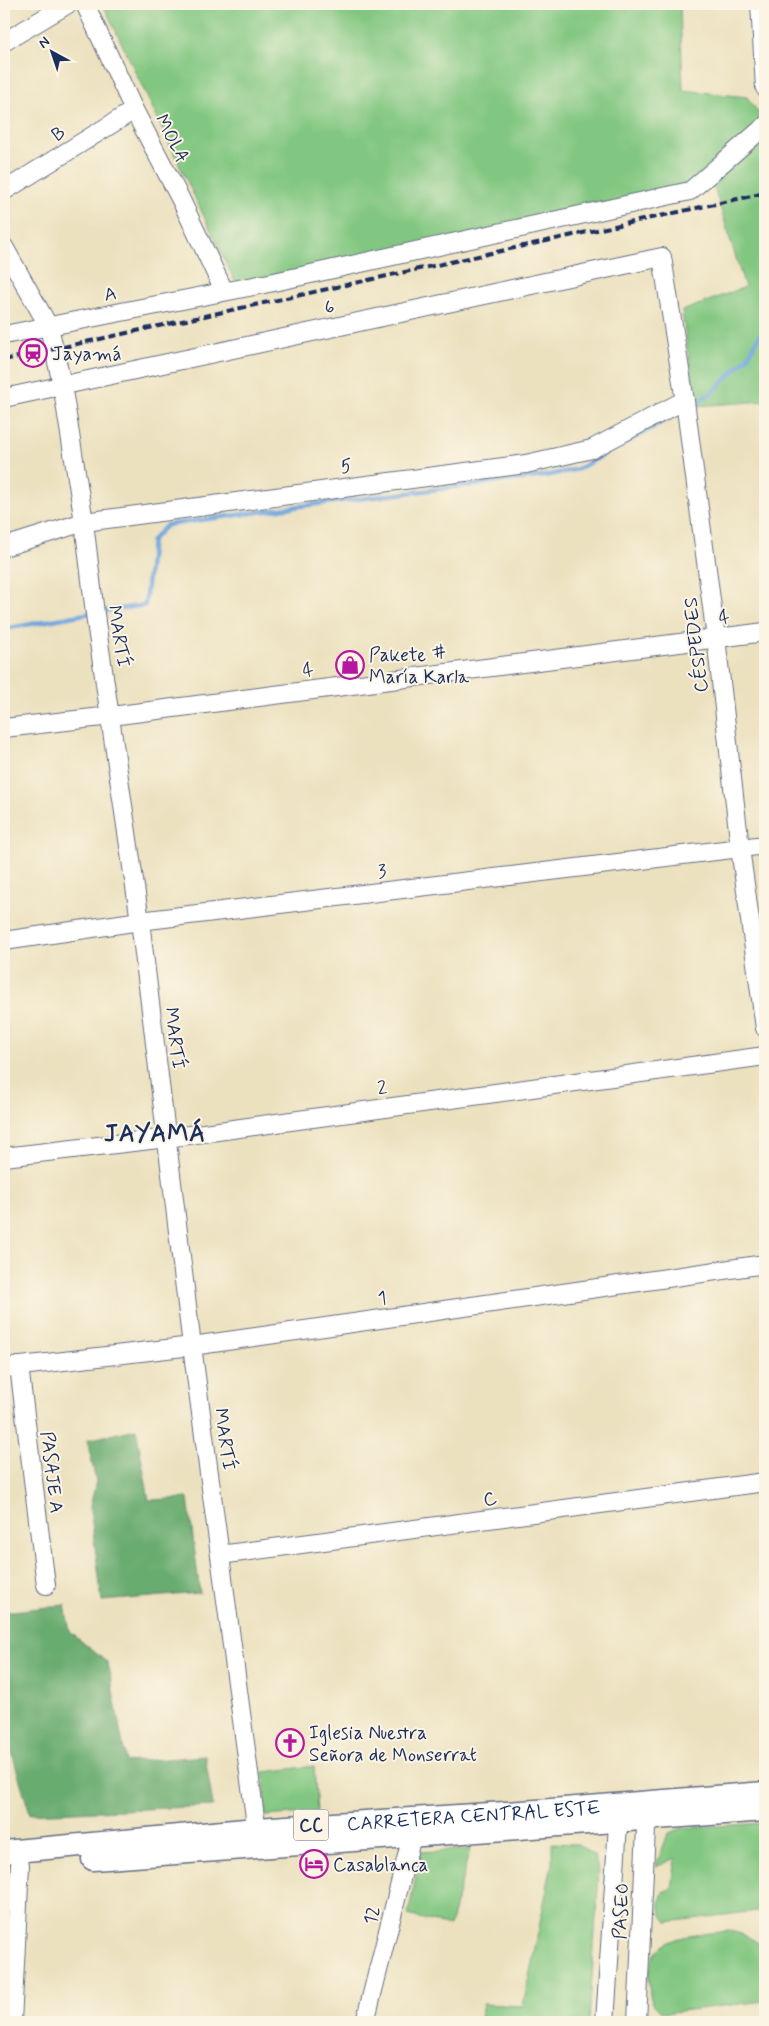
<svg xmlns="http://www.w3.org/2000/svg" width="769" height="2026" font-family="Mynerve,sans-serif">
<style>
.green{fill:#82c781;stroke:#4e7b70}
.forest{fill:#69ac6f;stroke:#426e66}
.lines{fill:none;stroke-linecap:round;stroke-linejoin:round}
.stream{stroke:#70a6de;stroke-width:4.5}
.minor-casing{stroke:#646d80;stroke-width:20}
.major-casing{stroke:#646d80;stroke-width:25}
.minor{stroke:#fff;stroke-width:18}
.major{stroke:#fff;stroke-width:22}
.rail{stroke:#1b2f5e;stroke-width:4;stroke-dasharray:8 4;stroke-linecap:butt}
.labels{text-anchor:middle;stroke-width:4;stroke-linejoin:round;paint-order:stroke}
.shield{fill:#fcf5e5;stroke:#5e6a86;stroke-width:1}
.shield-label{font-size:18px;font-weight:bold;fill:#1b2f5e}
.street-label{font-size:19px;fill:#1b2f5e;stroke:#fcf5e5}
.poi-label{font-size:19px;fill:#1b2f5e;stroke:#fcf5e5;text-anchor:start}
.district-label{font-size:24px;font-weight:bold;letter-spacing:1px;fill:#1b2f5e;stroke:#fcf5e5}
</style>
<rect width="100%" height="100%" fill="#fcf5e5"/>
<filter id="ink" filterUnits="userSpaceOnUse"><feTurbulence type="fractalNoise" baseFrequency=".02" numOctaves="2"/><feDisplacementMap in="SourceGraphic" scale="10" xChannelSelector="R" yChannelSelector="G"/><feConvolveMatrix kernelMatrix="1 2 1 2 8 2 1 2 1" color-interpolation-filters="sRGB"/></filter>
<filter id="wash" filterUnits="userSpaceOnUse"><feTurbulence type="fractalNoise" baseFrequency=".0096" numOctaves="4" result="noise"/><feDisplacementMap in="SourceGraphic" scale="20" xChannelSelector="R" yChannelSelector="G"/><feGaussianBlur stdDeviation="1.12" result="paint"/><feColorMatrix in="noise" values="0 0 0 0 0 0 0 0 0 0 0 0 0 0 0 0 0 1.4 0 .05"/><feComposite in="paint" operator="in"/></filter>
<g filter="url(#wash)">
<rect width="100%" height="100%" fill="#ece1bf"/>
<g class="green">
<polygon points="103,4 680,4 683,90 747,97 765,122 765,401 696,406 682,311 745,287 714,187 238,288"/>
<polygon points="314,1766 317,1812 266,1816 264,1772"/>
<path d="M765 1823V1910L667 1922C657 1911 659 1905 663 1892L672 1888 676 1858 656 1867 663 1844 669 1833 681 1828Z"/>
<polygon points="552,1843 578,1844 594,1856 599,1872 589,2022 479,2022 483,2004 523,2006 552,1864"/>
<polygon points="470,1849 450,1926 408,1915 421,1852"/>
<path d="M728 1931C744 1933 753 1939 765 1948V2001L663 2013C650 2003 650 1999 649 1983 646 1933 692 1936 728 1931Z"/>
</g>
<g class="forest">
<polygon points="136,1429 149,1500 188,1498 200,1593 102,1601 90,1507 96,1481 87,1440"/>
<polygon points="65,1605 70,1632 108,1663 126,1762 205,1756 213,1806 30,1814 4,1727 4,1612"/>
</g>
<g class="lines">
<g class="stream">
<polyline points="691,406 712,393 747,358 765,326"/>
<polyline points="99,612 145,605 152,540 167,525 301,506 545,476 578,469 678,413"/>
<polyline points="4,629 91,613"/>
</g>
</g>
</g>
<g filter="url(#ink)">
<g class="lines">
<defs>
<g id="minor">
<polyline points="85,4 134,110 181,200 224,291"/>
<polyline points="760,4 765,88"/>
<polyline points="4,42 68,4"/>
<polyline points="4,191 134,110"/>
<polyline points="4,247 49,327 62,384 84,522 96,622 140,921 192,1346 258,1840"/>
<polyline points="4,335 274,282 690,191 765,126"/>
<polyline points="4,398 662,257 685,401 716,638 740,848 765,1028"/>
<polyline points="4,547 84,522 526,464 592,449 685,400"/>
<polyline points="4,728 111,716 765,632"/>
<polyline points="4,941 140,921 765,845"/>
<polyline points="4,1157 167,1138 765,1056"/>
<polyline points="19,1366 46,1585"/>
<polyline points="4,1368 192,1346 765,1264"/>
<polyline points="220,1555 765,1482"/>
<polyline points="12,2022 20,1865"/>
<polyline points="365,2022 415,1824"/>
<polyline points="605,2022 619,1809"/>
<polyline points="637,2022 647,1806"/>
</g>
<g id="major">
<path id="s1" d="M4 1852 256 1829 551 1810 765 1793"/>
<polyline points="93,1859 765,1810"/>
</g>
</defs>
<use href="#minor" class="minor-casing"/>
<use href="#major" class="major-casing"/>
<use href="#minor" class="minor"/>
<use href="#major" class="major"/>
<polyline class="rail" points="4,360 765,193"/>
</g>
</g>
<defs>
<symbol id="station-ring" viewBox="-11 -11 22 22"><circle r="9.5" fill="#fcf5e5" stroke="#b5179e" stroke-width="1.5"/><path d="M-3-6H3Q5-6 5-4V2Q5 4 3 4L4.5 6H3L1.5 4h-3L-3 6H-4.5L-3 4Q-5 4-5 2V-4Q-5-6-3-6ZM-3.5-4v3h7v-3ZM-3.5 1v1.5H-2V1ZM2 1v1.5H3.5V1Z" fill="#b5179e"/></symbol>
<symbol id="shop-ring" viewBox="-11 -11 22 22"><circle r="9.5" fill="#fcf5e5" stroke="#b5179e" stroke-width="1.5"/><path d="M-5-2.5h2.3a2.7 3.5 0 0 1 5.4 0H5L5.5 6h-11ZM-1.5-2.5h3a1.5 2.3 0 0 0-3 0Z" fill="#b5179e"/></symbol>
<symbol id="church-ring" viewBox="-11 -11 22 22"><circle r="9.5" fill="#fcf5e5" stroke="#b5179e" stroke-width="1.5"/><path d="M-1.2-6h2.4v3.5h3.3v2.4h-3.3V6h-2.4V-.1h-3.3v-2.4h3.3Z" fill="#b5179e"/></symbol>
<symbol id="hotel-ring" viewBox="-11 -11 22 22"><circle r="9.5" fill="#fcf5e5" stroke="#b5179e" stroke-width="1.5"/><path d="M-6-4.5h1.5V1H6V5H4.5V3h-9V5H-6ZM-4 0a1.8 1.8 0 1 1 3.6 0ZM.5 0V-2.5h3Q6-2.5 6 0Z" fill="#b5179e"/></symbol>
</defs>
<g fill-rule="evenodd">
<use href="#station-ring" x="17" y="337" width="32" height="32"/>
<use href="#shop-ring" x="334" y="649" width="32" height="32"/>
<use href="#church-ring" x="274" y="1727" width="32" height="32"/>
<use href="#hotel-ring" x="298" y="1848" width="32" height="32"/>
</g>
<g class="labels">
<rect class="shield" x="293.5" y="1809.5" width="35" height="31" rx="4"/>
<g class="shield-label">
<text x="311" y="1831">CC</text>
</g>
<g class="street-label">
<text transform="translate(58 133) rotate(-32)" y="7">B</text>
<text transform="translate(173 138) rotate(63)" y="7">MOLA</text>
<text transform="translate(110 293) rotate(-11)" y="7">A</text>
<text transform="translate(329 306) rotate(-12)" y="7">6</text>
<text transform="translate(346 465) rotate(-7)" y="7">5</text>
<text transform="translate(724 616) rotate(-8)" y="7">4</text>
<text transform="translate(120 636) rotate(81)" y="7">MARTÍ</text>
<text transform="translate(695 645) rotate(-97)" y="7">CÉSPEDES</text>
<text transform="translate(308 669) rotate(-7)" y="7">4</text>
<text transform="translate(382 870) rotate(-7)" y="7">3</text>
<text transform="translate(176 1038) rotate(83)" y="7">MARTÍ</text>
<text transform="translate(382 1087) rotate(-8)" y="7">2</text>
<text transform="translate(382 1297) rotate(-8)" y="7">1</text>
<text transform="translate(226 1439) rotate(82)" y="7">MARTÍ</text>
<text transform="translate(53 1472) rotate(83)" y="7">PASAJE A</text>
<text transform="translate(490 1498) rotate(-8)" y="7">C</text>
<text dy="7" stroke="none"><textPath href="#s1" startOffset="471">CARRETERA CENTRAL ESTE</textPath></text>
<text transform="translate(620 1911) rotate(-87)" y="7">PASEO</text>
<text transform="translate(371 1915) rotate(-76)" y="7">12</text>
</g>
<g class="poi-label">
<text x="52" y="360">Jayamá</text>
<text x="369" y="661">Pakete #<tspan x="369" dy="22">María Karla</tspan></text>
<text x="309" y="1739">Iglesia Nuestra<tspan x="309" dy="22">Señora de Monserrat</tspan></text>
<text x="333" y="1871">Casablanca</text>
</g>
<g class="district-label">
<text x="155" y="1141">JAYAMÁ</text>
</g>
</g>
<rect width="769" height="2026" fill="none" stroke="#fcf5e5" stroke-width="20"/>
<g transform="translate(52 52) rotate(320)" stroke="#fcf5e5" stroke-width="4" paint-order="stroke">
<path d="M0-4L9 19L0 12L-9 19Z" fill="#1b2f5e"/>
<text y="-8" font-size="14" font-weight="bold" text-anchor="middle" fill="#1b2f5e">N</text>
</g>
</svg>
